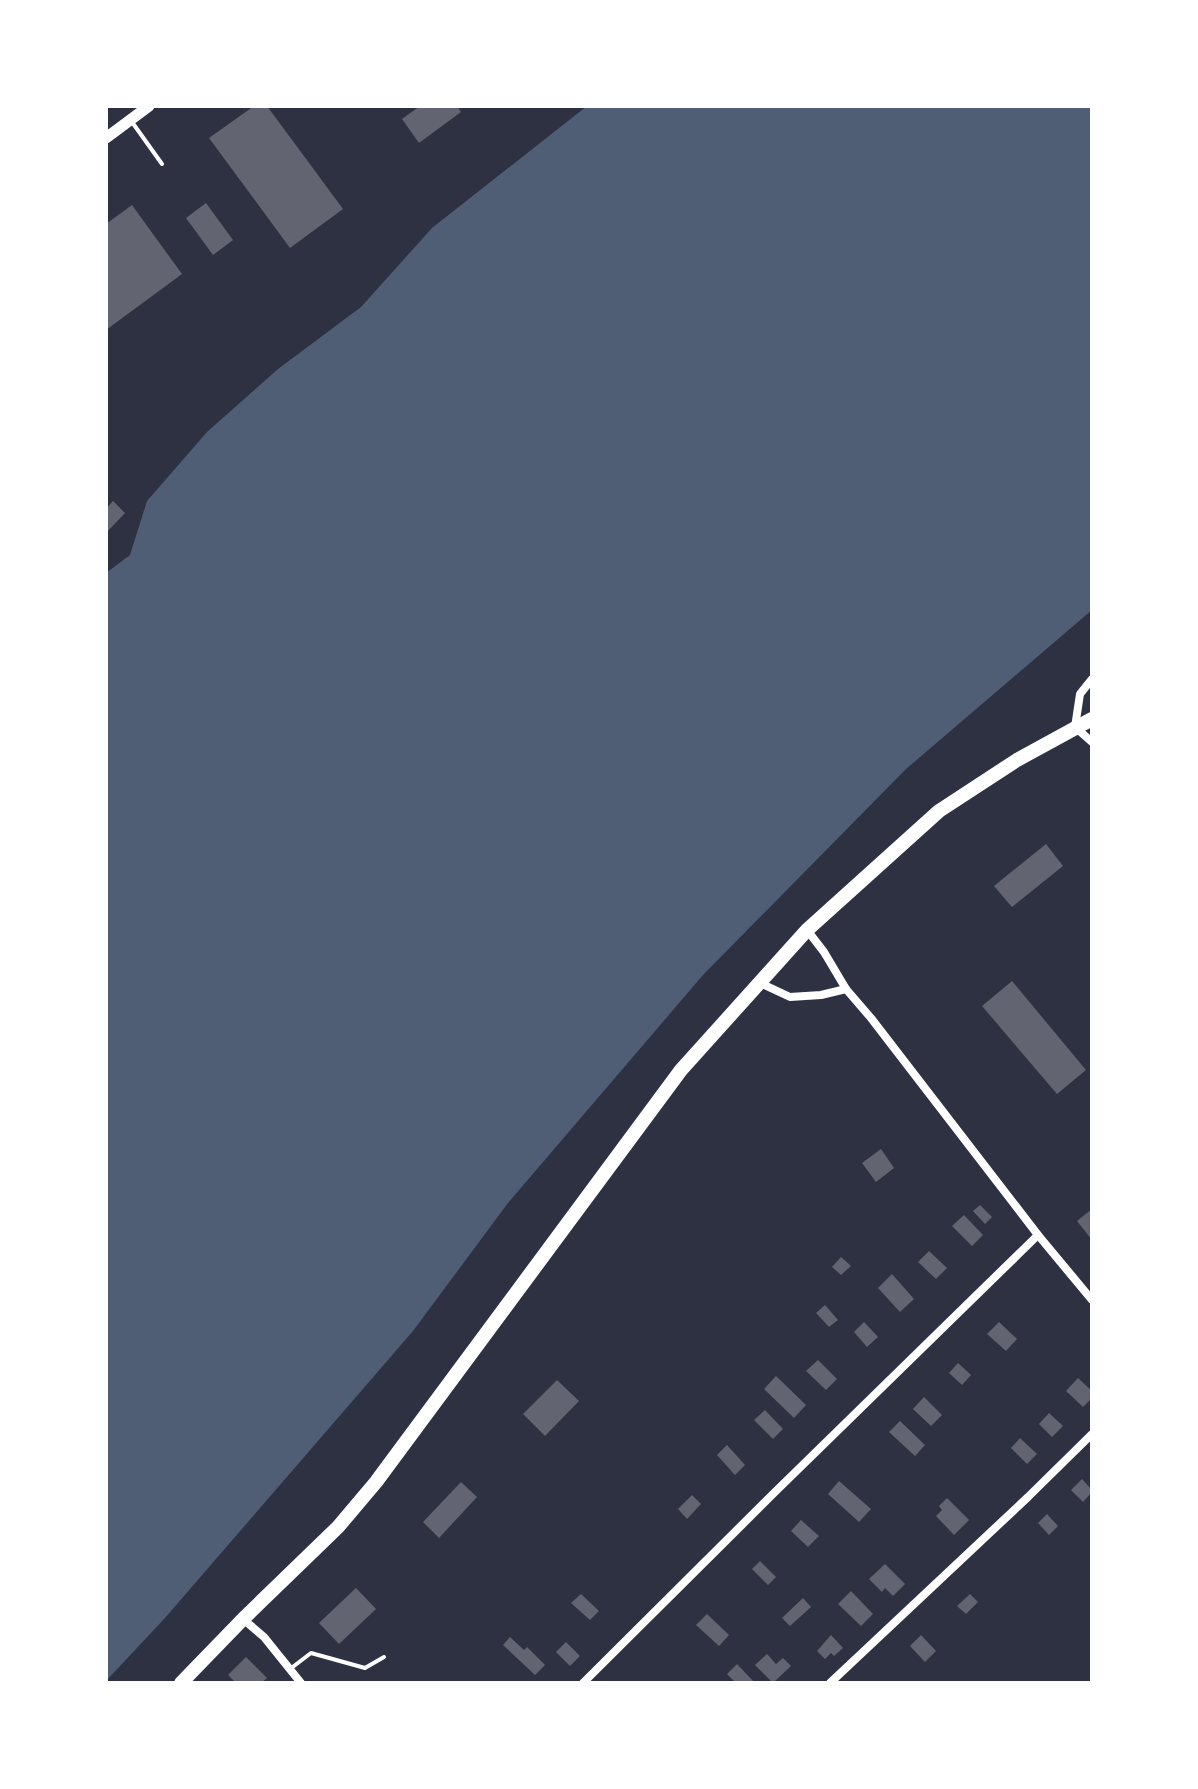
<svg xmlns="http://www.w3.org/2000/svg" width="1198" height="1789" font-family="Raleway,sans-serif">
<style>
.water{fill:#4f5d75}
.building{fill:#626471}
.lines{fill:none;stroke-linecap:round;stroke-linejoin:round}
.path{stroke:#fff;stroke-width:3}
.service{stroke:#fff;stroke-width:4}
.minor{stroke:#fff;stroke-width:8}
.tertiary{stroke:#fff;stroke-width:11}
.primary{stroke:#fff;stroke-width:14}
</style>
<rect width="100%" height="100%" fill="#2d3142"/>
<polygon class="water" points="587,106 1092,106 1092,610 906,769 703,975 508,1203 413,1331 165,1618 106,1681 106,573 130,555 147,501 207,432 278,369 361,307 432,228"/>
<g class="building">
<polygon points="254,106 267,106 343,209 290,248 209,138"/>
<polygon points="420,106 457,106 461,112 419,143 402,119"/>
<polygon points="206,203 233,240 213,255 186,218"/>
<polygon points="132,205 182,274 106,330 106,224"/>
<polygon points="113,501 125,513 106,533 106,509"/>
<polygon points="1046,844 1063,866 1012,907 994,886"/>
<polygon points="1012,981 1086,1070 1057,1094 982,1006"/>
<polygon points="881,1149 894,1168 876,1182 862,1163"/>
<polygon points="980,1205 992,1217 985,1224 973,1211"/>
<polygon points="1092,1209 1092,1240 1077,1221"/>
<polygon points="964,1215 983,1235 972,1246 952,1226"/>
<polygon points="929,1251 947,1268 936,1279 918,1262"/>
<polygon points="841,1257 851,1266 841,1275 832,1267"/>
<polygon points="892,1274 914,1299 900,1312 878,1288"/>
<polygon points="825,1305 838,1320 829,1327 816,1313"/>
<polygon points="864,1322 878,1337 867,1347 854,1332"/>
<polygon points="999,1322 1017,1339 1006,1351 987,1334"/>
<polygon points="818,1360 837,1379 826,1390 806,1371"/>
<polygon points="958,1363 971,1375 962,1385 949,1373"/>
<polygon points="776,1376 806,1405 794,1418 764,1389"/>
<polygon points="1078,1378 1092,1391 1092,1398 1083,1407 1066,1391"/>
<polygon points="557,1380 579,1401 545,1436 523,1414"/>
<polygon points="924,1397 942,1415 931,1426 913,1409"/>
<polygon points="765,1410 783,1429 773,1439 754,1420"/>
<polygon points="1049,1413 1063,1426 1052,1437 1039,1424"/>
<polygon points="900,1421 925,1445 915,1456 889,1432"/>
<polygon points="1020,1438 1037,1454 1027,1464 1011,1448"/>
<polygon points="727,1445 745,1465 735,1475 717,1455"/>
<polygon points="1082,1479 1092,1490 1092,1492 1083,1502 1071,1490"/>
<polygon points="839,1481 871,1509 859,1522 828,1494"/>
<polygon points="461,1482 477,1497 439,1538 423,1522"/>
<polygon points="692,1495 701,1504 687,1519 678,1509"/>
<polygon points="947,1498 969,1520 954,1535 936,1516 942,1510 939,1506"/>
<polygon points="1047,1514 1058,1526 1049,1535 1038,1523"/>
<polygon points="801,1520 819,1536 808,1547 791,1531"/>
<polygon points="760,1561 776,1577 768,1585 752,1569"/>
<polygon points="885,1564 905,1584 893,1596 885,1588 882,1592 869,1579"/>
<polygon points="356,1588 376,1609 339,1644 319,1623"/>
<polygon points="851,1591 873,1614 861,1626 838,1604"/>
<polygon points="581,1594 599,1611 590,1620 571,1603"/>
<polygon points="970,1594 978,1602 966,1614 957,1606"/>
<polygon points="803,1598 811,1607 790,1626 782,1618"/>
<polygon points="707,1614 729,1635 719,1646 696,1625"/>
<polygon points="831,1635 843,1648 834,1656 831,1653 825,1659 817,1651"/>
<polygon points="921,1635 936,1651 925,1662 910,1646"/>
<polygon points="510,1637 524,1650 527,1647 545,1665 535,1675 503,1645"/>
<polygon points="566,1642 580,1656 570,1666 556,1652"/>
<polygon points="767,1654 776,1664 783,1658 791,1666 773,1683 755,1665"/>
<polygon points="246,1657 267,1678 261,1683 236,1683 228,1675"/>
<polygon points="737,1664 755,1683 736,1683 727,1674"/>
</g>
<g class="lines">
<polyline class="path" points="106,106 107,106"/>
<g class="service">
<polyline points="132,122 162,164"/>
<polyline points="290,1669 311,1653 365,1668 384,1657"/>
</g>
<g class="minor">
<polyline points="1092,679 1080,694 1075,727 1092,742"/>
<polyline points="807,930 824,952 846,989 871,1018 1038,1235 1092,1300"/>
<polyline points="760,983 790,997 821,995 846,989"/>
<polyline points="243,1619 264,1637 301,1683"/>
<polyline points="583,1683 776,1491 1038,1235"/>
<polyline points="830,1683 1028,1497 1092,1434"/>
</g>
<polyline class="tertiary" points="106,138 149,106"/>
<polyline class="primary" points="181,1683 243,1619 338,1527 376,1482 681,1070 807,930 939,811 1017,760 1092,719"/>
</g>
<rect width="1198" height="1789" fill="none" stroke="#ffffff" stroke-width="216"/>
</svg>
